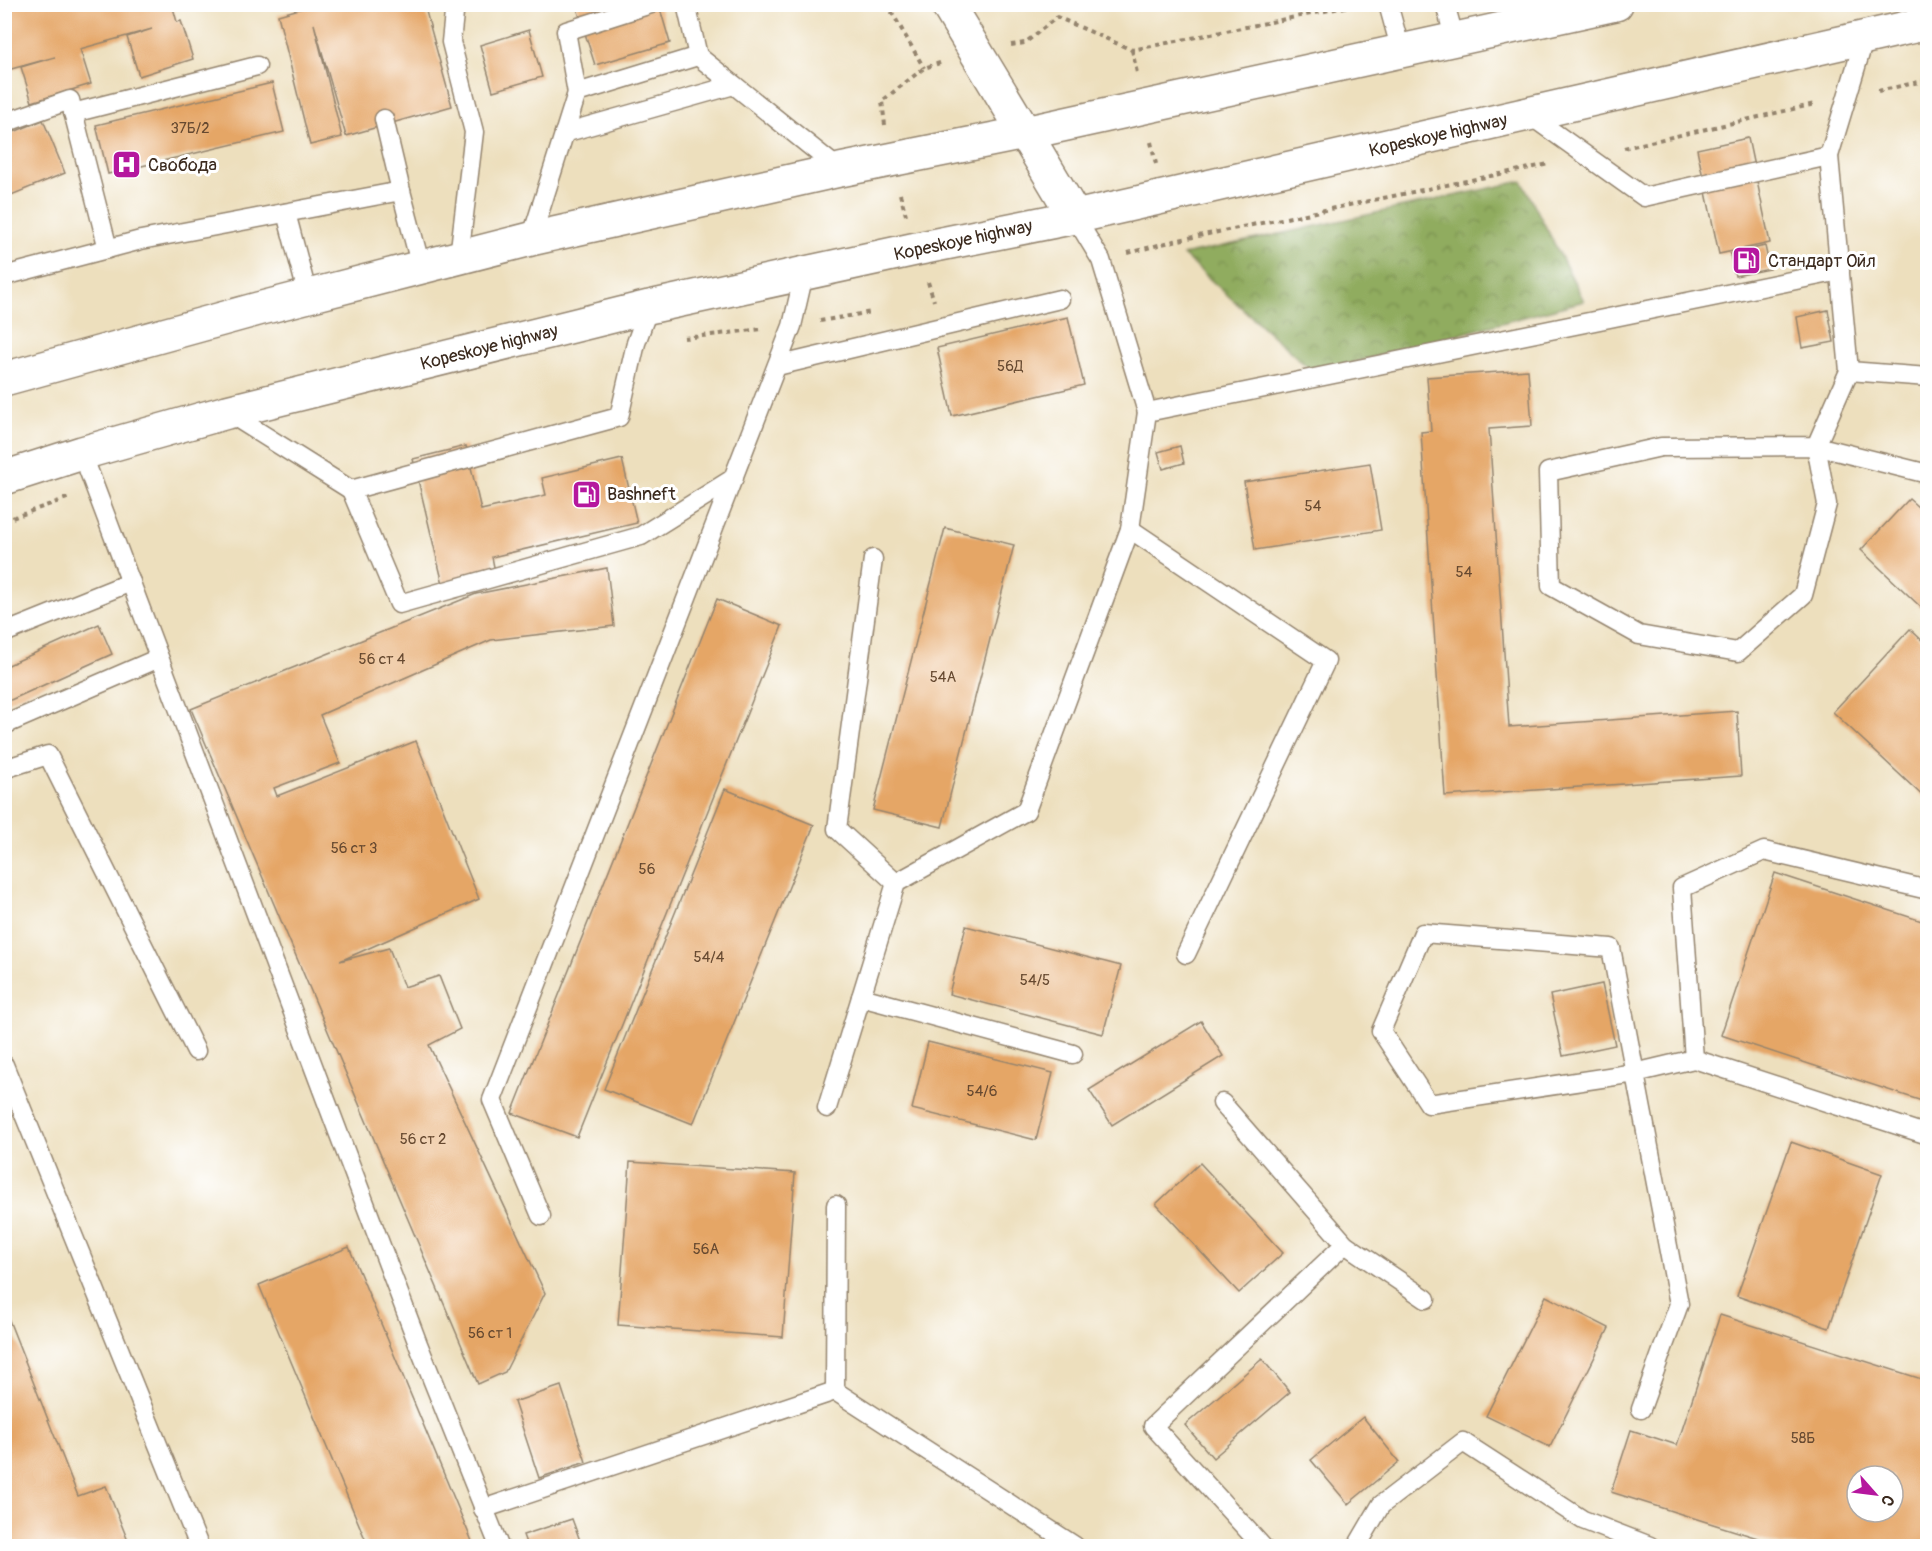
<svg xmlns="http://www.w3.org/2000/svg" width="1932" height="1551" font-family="Pangolin,sans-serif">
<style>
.forest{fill:url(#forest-crowns);stroke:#666b3e;stroke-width:1.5}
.building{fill:#e5a666;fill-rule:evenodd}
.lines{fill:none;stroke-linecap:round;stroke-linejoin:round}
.lane-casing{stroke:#94846e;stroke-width:21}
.secondary-casing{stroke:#94846e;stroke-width:36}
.primary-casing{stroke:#94846e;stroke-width:36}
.path{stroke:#94846e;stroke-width:4;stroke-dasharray:4.5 4.5;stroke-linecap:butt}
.lane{stroke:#fff;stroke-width:18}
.secondary{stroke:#fff;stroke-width:33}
.primary{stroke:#fff;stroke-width:33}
.labels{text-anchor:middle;stroke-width:6;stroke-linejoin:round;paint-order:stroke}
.number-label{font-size:15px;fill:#664930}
.street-label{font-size:18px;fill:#3b2a1e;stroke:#fff}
.poi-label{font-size:18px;fill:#3b2a1e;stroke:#fff;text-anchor:start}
</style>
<defs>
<pattern id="forest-crowns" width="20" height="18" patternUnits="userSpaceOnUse" patternTransform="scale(1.5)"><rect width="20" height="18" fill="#90ac5e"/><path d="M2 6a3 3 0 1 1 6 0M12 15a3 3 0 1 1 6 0" fill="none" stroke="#778c4d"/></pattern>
</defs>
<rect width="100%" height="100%" fill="#fff"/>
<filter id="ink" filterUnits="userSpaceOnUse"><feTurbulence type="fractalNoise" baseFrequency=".0167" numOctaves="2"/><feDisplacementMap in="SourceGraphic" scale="12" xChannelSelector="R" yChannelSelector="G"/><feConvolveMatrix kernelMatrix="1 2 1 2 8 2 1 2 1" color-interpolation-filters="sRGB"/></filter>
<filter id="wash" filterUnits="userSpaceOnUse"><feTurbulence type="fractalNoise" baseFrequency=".008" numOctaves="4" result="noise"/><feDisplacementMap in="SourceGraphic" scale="24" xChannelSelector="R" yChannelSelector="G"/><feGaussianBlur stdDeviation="1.35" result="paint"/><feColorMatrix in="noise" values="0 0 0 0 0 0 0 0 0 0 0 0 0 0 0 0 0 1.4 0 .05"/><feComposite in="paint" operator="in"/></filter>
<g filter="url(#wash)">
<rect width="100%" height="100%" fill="#eddfbd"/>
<polygon class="forest" points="1522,181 1584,301 1314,373 1183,255"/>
<g id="blocks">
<g class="building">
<polygon points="4,4 172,4 177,22 181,21 193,59 139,76 127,37 152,29 80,49 91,84 32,102 21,67 55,57 4,71"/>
<polygon points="309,4 424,4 452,106 346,136 314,24 342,137 310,145 278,15 310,6"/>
<polygon points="576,5 659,5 670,43 595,65"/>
<polygon points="529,30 542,77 493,91 480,45"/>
<polygon points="4,83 12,107 4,109"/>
<polygon points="272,83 284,132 108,174 96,125"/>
<polygon points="43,120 65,173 4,198 4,136"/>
<polygon points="1748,138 1770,243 1719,254 1697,149"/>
<polygon points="1765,246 1770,269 1735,276 1730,254"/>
<polygon points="1828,310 1834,342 1802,348 1797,317"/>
<polygon points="1068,317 1084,385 952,416 937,348"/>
<polygon points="1528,370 1532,426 1489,429 1509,727 1737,711 1741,776 1445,796 1421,432 1431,431 1427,377"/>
<polygon points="466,446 481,510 546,495 542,478 622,459 637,523 492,557 495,572 443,584 413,459"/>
<polygon points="1180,446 1184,463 1163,469 1158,452"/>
<polygon points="1370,463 1381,530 1255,550 1244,482"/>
<polygon points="1909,499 1928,516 1928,614 1861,550"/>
<polygon points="945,528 1014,545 942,827 873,810"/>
<polygon points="607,568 614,626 491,640 320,715 340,763 274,788 277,796 416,741 479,899 340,961 389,948 404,987 439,976 460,1029 429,1045 545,1293 505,1372 478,1384 191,709 476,594"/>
<polygon points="717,599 782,626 577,1137 512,1113"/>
<polygon points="99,624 112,654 4,703 4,667"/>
<polygon points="1910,629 1928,646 1928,801 1833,712"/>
<polygon points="725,789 814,825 693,1124 604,1089"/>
<polygon points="1775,873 1928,923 1928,1103 1721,1035"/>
<polygon points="966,926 1121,966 1103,1034 949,994"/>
<polygon points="1602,984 1615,1045 1563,1056 1550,995"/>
<polygon points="1201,1021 1223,1056 1112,1125 1089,1090"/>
<polygon points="928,1042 1053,1073 1036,1140 912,1109"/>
<polygon points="1791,1142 1882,1174 1829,1328 1737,1296"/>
<polygon points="630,1162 795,1173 783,1337 618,1325"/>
<polygon points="1200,1163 1283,1253 1239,1293 1156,1204"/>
<polygon points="349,1247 474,1546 368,1546 259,1285"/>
<polygon points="1546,1296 1609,1328 1550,1447 1486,1416"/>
<polygon points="5,1310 78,1496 106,1486 130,1546 4,1546"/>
<path d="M1720 1315 1928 1381V1546H1783L1611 1492 1631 1430 1677 1445ZM1857 1476H1893V1512H1857Z"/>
<polygon points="1262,1359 1290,1392 1213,1458 1185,1425"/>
<polygon points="561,1386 586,1462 539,1478 514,1402"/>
<polygon points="1363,1417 1399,1462 1348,1504 1311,1460"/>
<polygon points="572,1519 582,1546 527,1546 523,1535"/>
</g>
</g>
</g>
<g filter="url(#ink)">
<use href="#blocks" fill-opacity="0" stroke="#94846e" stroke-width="1.5"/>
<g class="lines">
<defs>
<g id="lane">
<polyline points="455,4 451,42 474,132 459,257"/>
<polyline points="686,4 698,56"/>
<polyline points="1388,4 1401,51"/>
<polyline points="1445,4 1455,40"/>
<polyline points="1865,37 1829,156 1849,371 1816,446 1827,504 1803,595 1738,652 1639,635 1551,586 1548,472 1661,447 1816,446 1928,474"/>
<polyline points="577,93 566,31 651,4"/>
<polyline points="73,113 257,66"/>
<polyline points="1528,114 1644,197 1829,156"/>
<polyline points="384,119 401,191 421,267"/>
<polyline points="4,123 70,100 108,249"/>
<polyline points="564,133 734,85"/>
<polyline points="286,213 308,296"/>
<polyline points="531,239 577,93 698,56 840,170"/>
<polyline points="4,276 141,240 401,191"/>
<polyline points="777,366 1060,299"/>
<polyline points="1849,371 1928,377"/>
<polyline points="227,412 351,490 619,417 636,343 649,307"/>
<polyline points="1147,412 1840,271"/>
<polyline points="82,453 418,1344 499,1546"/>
<polyline points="351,490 399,604 641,536 734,478"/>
<polyline points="1130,529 1326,661 1186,954"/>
<polyline points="873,559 837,829 896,883"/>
<polyline points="4,633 131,582"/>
<polyline points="4,725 159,658"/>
<polyline points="4,769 48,755 196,1051"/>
<polyline points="1928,890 1764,851 1682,888 1694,1059 1928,1135"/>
<polyline points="861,997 1073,1054"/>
<polyline points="4,1065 199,1546"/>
<polyline points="1222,1103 1345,1244 1426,1299"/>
<polyline points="827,1108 896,883 1026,811 1130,529 1147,412 1101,260 1075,217"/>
<polyline points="836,1205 835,1391 1075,1546"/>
<polyline points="541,1216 492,1100 792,326 804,274"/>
<polyline points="1641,1409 1679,1304 1611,948 1423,933 1381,1031 1429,1104 1635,1073 1694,1059"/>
<polyline points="483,1509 835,1391"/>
<polyline points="1262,1546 1153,1426 1345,1244"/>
<polyline points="1357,1546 1381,1505 1463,1442 1583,1520 1650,1546"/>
</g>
<polyline id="secondary" points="947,4 1025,133"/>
<g id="primary">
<polyline points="1025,133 1075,217"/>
<polyline points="4,379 258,309 531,239 840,170 1025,133 1616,4"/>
<polyline points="4,478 82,453 227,412 649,307 916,249 1075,217 1928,23"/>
</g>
</defs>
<use href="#lane" class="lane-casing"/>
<use href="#secondary" class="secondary-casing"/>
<use href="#primary" class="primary-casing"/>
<g class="path">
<polyline points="887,4 924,68"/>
<polyline points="1011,45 1025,43 1057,17 1132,50 1360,4"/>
<polyline points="1132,50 1137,73"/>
<polyline points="1878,91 1928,80"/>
<polyline points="885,125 882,101 924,68 943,62"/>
<polyline points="1151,142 1156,164"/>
<polyline points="1624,148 1815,104"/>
<polyline points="900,194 906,215"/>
<polyline points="1128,253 1174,241 1549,164"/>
<polyline points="928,282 934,301"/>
<polyline points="820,321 872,312"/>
<polyline points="684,338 763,329"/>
<polyline points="4,521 70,497"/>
</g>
<use href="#lane" class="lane"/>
<use href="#secondary" class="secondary"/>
<use href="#primary" class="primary"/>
</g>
</g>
<defs>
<symbol id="hospital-square" viewBox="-11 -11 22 22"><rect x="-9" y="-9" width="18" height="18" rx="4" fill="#b5179e" stroke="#fff"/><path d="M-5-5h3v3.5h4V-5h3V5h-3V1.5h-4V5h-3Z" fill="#fff"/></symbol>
<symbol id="fuel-square" viewBox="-11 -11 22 22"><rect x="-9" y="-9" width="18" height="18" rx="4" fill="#b5179e" stroke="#fff"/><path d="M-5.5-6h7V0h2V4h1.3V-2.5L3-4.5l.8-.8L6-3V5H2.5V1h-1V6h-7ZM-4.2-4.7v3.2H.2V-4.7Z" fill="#fff"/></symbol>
</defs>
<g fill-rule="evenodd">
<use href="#hospital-square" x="110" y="148" width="33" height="33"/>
<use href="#fuel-square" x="1730" y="244" width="33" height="33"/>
<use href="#fuel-square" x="570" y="478" width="33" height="33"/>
</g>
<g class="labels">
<g class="number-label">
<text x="190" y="133">37Б/2</text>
<text x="1010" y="371">56Д</text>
<text x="1313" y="511">54</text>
<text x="1464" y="577">54</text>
<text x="382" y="664">56 ст 4</text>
<text x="943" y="682">54А</text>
<text x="354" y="853">56 ст 3</text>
<text x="647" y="874">56</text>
<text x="709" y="962">54/4</text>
<text x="1035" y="985">54/5</text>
<text x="982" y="1096">54/6</text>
<text x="423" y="1144">56 ст 2</text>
<text x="706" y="1254">56А</text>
<text x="490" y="1338">56 ст 1</text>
<text x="1803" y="1443">58Б</text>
</g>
<g class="street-label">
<text transform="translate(1438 135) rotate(-13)" y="6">Kopeskoye highway</text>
<text transform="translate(963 240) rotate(-12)" y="6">Kopeskoye highway</text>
<text transform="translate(489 347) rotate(-14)" y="6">Kopeskoye highway</text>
</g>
<g class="poi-label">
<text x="148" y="171">Свобода</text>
<text x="1768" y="267">Стандарт Ойл</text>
<text x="607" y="500">Bashneft</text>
</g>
</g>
<rect width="1932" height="1551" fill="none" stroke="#fff" stroke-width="24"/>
<g transform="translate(1875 1494) rotate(118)"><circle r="28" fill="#ffffff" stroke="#b1aaa5" stroke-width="1.5"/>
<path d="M0-4.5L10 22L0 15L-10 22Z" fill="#b5179e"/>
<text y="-9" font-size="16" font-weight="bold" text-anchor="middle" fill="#3b2a1e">С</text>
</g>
</svg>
